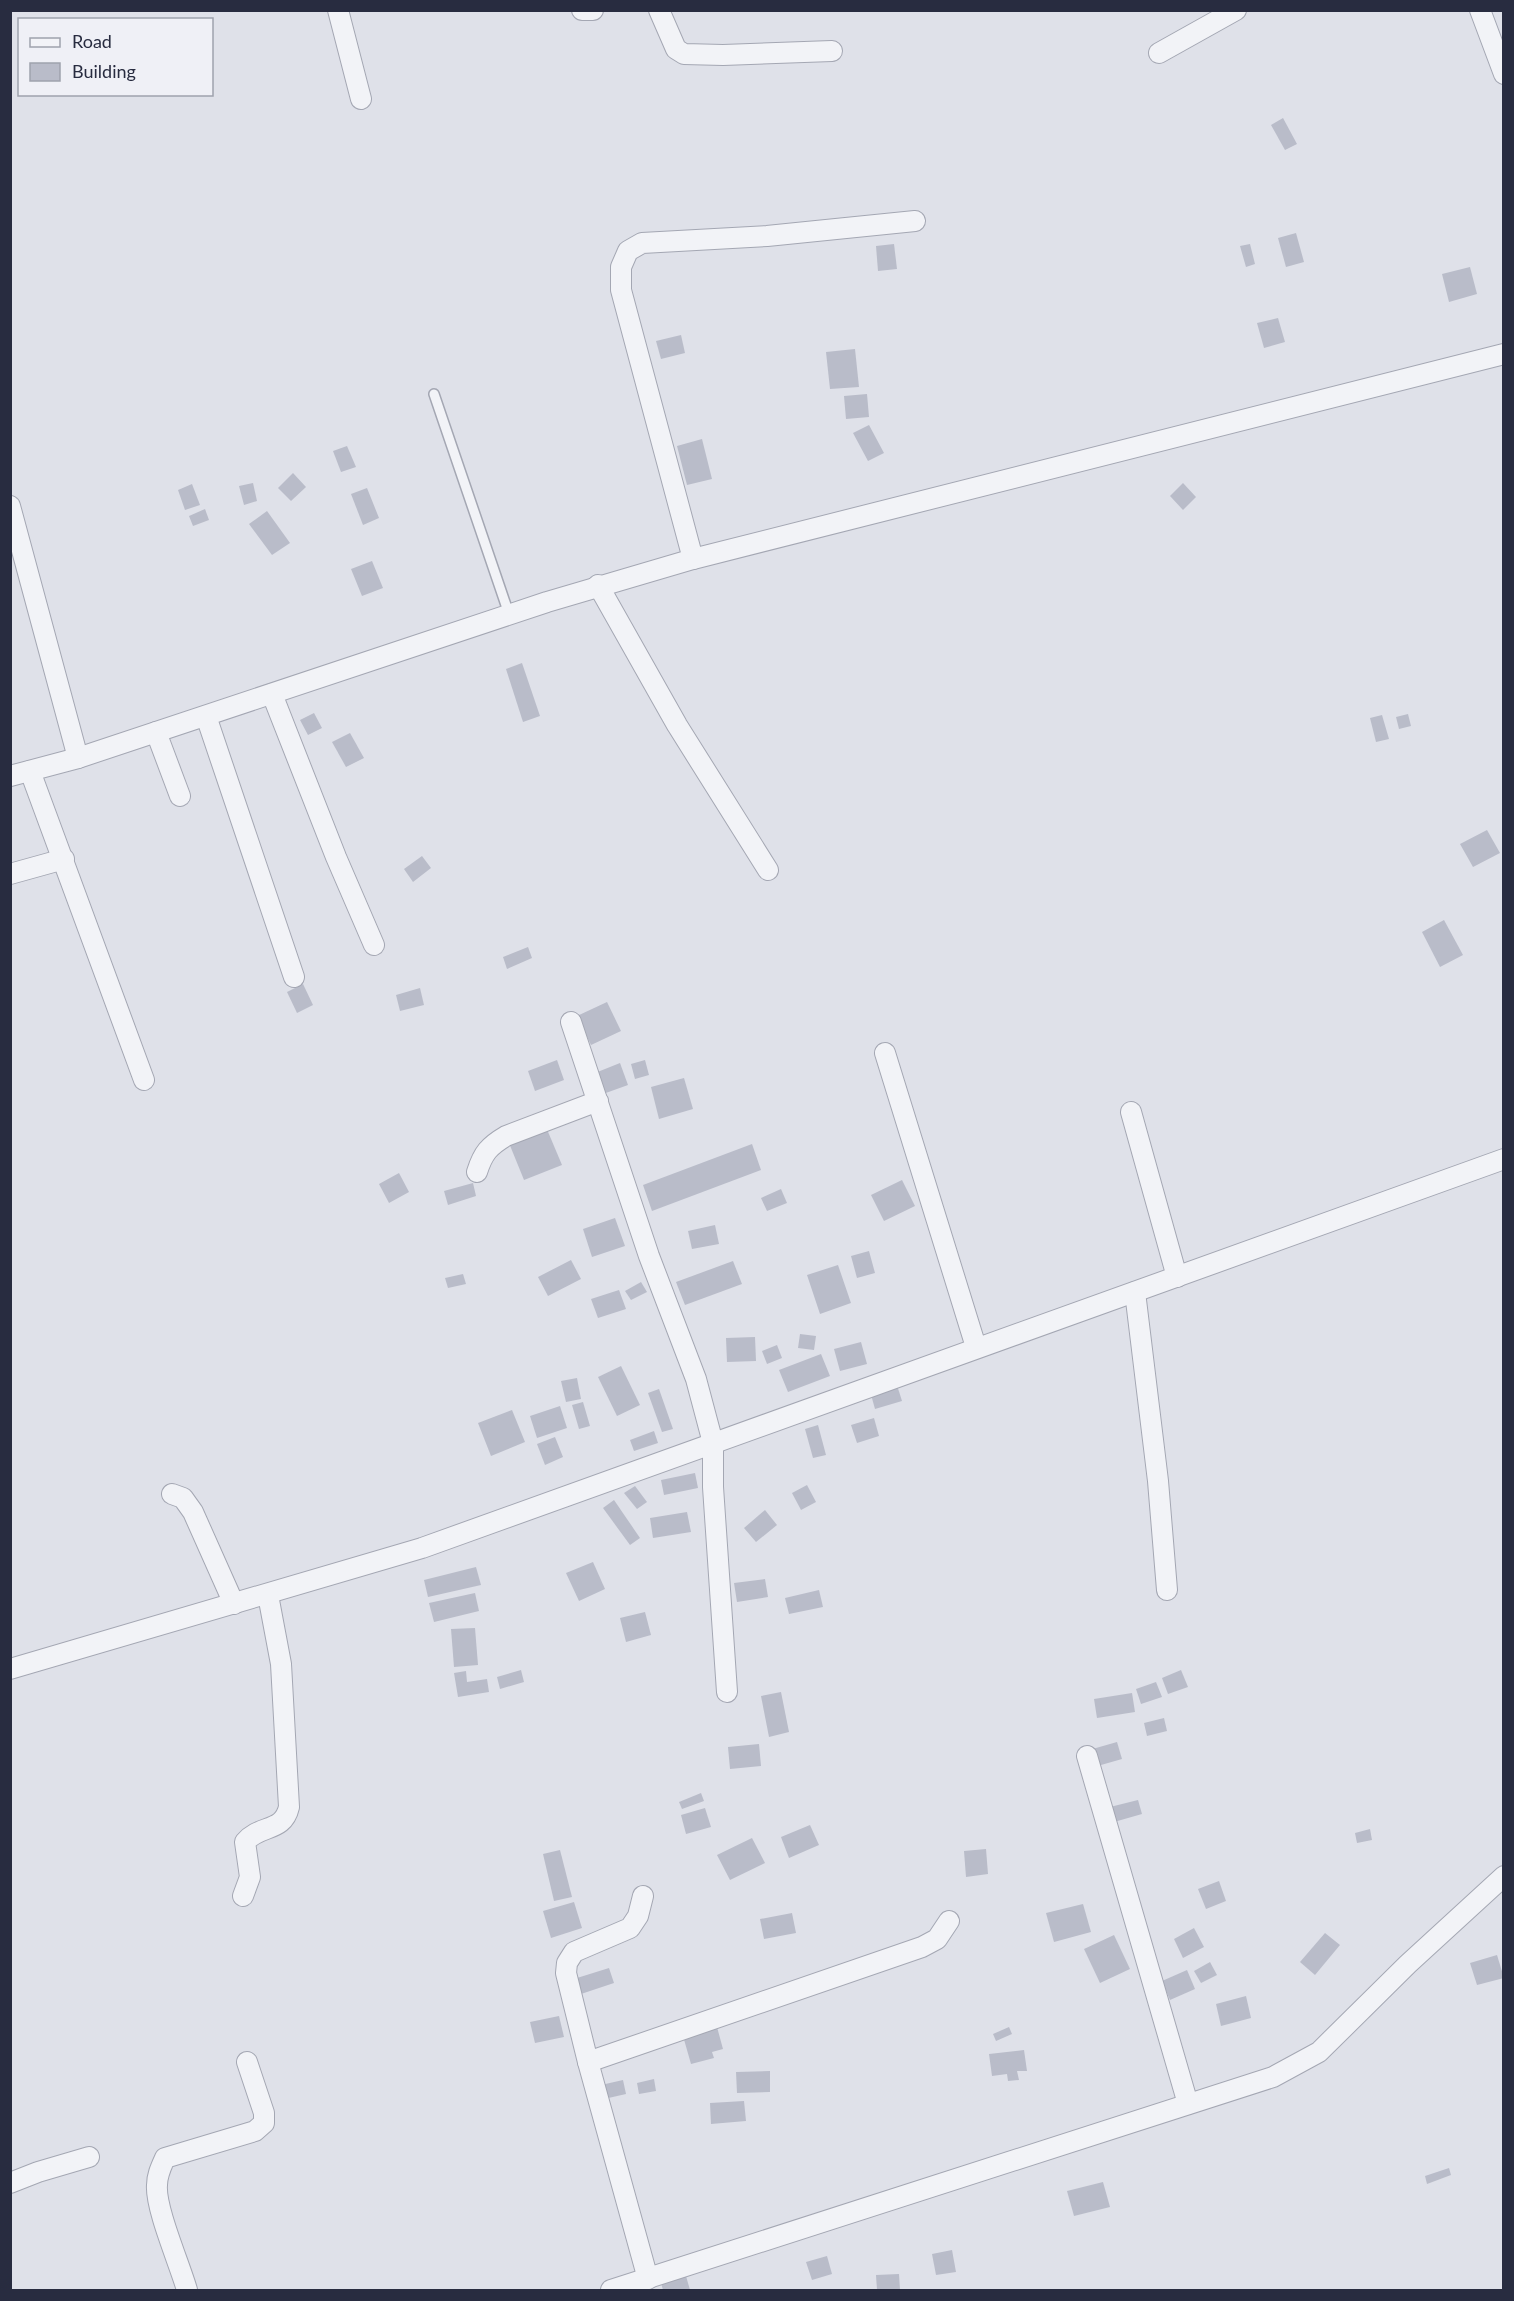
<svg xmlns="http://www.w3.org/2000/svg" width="1514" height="2301" font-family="Lato,sans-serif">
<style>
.building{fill:#b9bcc9}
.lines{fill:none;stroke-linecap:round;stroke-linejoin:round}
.service-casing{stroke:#a4a7b3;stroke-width:12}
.minor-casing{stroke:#a4a7b3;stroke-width:22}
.service{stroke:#f2f3f7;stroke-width:9}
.minor{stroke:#f2f3f7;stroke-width:20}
</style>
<rect width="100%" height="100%" fill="#dfe1e9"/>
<g class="building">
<polygon points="1283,118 1297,144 1285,150 1271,125"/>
<polygon points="1296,233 1304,262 1286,267 1278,238"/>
<polygon points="894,244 897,269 878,271 876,246"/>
<polygon points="1250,244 1255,264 1246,267 1240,246"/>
<polygon points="1470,267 1477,294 1449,302 1442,274"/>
<polygon points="1278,318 1285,342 1264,348 1257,323"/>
<polygon points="681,335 685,353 661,359 656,341"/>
<polygon points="855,349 859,387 830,389 826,352"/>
<polygon points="867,394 869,417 846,419 844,396"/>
<polygon points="869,425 884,453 868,461 853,433"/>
<polygon points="702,439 712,479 687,485 677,446"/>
<polygon points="347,446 356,467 341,472 333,451"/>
<polygon points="293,473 306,487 291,501 278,488"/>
<polygon points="253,483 257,501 244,505 239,486"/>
<polygon points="1183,483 1196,497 1183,510 1170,496"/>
<polygon points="192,484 200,505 185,510 178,490"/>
<polygon points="367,488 379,518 363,525 351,494"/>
<polygon points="205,509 209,520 193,526 189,516"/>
<polygon points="267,511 290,543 272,555 249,524"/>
<polygon points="372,561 383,588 362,596 351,569"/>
<polygon points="522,663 540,716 523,722 506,669"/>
<polygon points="314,713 322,728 308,735 300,720"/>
<polygon points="1408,714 1411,726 1399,729 1396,717"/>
<polygon points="1382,715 1389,739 1376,742 1370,718"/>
<polygon points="350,733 364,758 346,767 332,742"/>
<polygon points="1487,830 1500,853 1473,867 1460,844"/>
<polygon points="422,856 431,868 413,882 404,869"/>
<polygon points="1444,920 1463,955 1440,967 1422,932"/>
<polygon points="528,947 532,958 507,969 503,957"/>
<polygon points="303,984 313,1005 297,1013 287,992"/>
<polygon points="420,988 424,1005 400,1011 396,995"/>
<polygon points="607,1002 621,1031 591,1045 577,1016"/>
<polygon points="557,1060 564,1080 535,1091 528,1071"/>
<polygon points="645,1060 649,1075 635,1079 631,1064"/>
<polygon points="620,1063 628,1085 603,1094 595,1073"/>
<polygon points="684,1078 693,1109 659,1119 651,1087"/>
<polygon points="546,1127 562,1165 524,1180 509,1143"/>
<polygon points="752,1144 761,1170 652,1211 643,1185"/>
<polygon points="399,1173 409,1192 389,1203 379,1184"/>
<polygon points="902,1180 915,1206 884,1221 871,1195"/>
<polygon points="473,1183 476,1196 448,1205 444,1191"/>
<polygon points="781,1189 787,1203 767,1211 761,1198"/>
<polygon points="615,1218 625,1246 592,1257 583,1229"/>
<polygon points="715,1225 719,1244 692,1249 688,1231"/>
<polygon points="869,1251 875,1273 857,1278 851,1256"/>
<polygon points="571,1260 581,1279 548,1296 538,1277"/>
<polygon points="733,1261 742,1284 685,1305 676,1282"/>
<polygon points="838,1265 851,1303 820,1314 807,1275"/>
<polygon points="463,1274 466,1284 448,1288 445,1278"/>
<polygon points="641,1282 647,1292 631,1300 625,1291"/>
<polygon points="619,1290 626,1309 598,1318 591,1299"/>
<polygon points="800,1334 816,1336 814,1350 798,1348"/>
<polygon points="755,1337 756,1361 727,1362 726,1338"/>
<polygon points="861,1342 867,1364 840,1371 834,1349"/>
<polygon points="777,1345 782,1358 767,1364 762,1351"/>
<polygon points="821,1354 830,1376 788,1392 779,1370"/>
<polygon points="621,1366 640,1405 617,1416 598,1377"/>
<polygon points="577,1378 581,1399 566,1402 561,1381"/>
<polygon points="896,1382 902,1401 875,1409 870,1391"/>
<polygon points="659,1389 673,1429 662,1432 648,1393"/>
<polygon points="583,1402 590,1426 579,1429 572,1405"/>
<polygon points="560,1406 567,1428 537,1438 530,1416"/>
<polygon points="512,1410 525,1442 491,1456 478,1423"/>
<polygon points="874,1418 879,1436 857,1443 851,1425"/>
<polygon points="818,1425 826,1455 813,1458 805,1429"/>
<polygon points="654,1431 658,1443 634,1451 630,1440"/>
<polygon points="555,1437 563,1457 545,1465 537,1444"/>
<polygon points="695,1473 698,1488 664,1495 661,1480"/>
<polygon points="807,1485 816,1502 801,1510 792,1493"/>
<polygon points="635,1486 647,1502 637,1509 624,1493"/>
<polygon points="614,1500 640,1538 630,1545 603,1508"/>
<polygon points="765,1510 777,1525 756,1542 744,1528"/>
<polygon points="687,1512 691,1532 653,1538 650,1518"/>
<polygon points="593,1562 605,1589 579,1601 566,1573"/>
<polygon points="476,1567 481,1585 428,1597 424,1580"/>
<polygon points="765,1579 768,1597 737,1602 734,1583"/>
<polygon points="819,1590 823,1607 789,1614 785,1598"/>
<polygon points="475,1593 479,1611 434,1622 429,1603"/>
<polygon points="645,1612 651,1635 626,1642 620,1618"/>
<polygon points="475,1628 478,1665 454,1667 451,1629"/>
<polygon points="521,1670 524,1682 500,1689 497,1677"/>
<polygon points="1181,1670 1188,1687 1168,1694 1162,1678"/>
<polygon points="466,1671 467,1682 487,1679 489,1692 458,1697 454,1673"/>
<polygon points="1156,1682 1162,1697 1141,1704 1136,1689"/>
<polygon points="781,1692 789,1732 769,1737 761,1696"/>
<polygon points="1132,1693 1135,1712 1097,1718 1094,1699"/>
<polygon points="1164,1718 1167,1731 1147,1736 1144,1723"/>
<polygon points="1117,1742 1122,1759 1094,1767 1089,1750"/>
<polygon points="759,1744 761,1766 730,1769 728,1747"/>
<polygon points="701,1793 704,1801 682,1809 679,1802"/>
<polygon points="1138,1800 1142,1814 1114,1822 1110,1807"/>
<polygon points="705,1808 711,1827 686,1834 681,1815"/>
<polygon points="810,1825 819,1845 789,1858 781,1837"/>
<polygon points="1370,1829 1372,1840 1357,1843 1355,1833"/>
<polygon points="752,1838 765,1863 730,1880 717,1855"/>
<polygon points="986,1849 988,1874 966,1877 964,1851"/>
<polygon points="560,1850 572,1897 554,1901 543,1854"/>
<polygon points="1219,1881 1226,1901 1206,1909 1198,1889"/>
<polygon points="574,1902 582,1928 551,1938 543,1911"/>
<polygon points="1083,1904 1091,1932 1054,1942 1046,1913"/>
<polygon points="792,1913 796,1933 764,1939 760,1919"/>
<polygon points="1194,1928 1204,1947 1183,1958 1174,1939"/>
<polygon points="1325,1933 1340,1945 1315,1975 1300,1962"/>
<polygon points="1114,1935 1130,1969 1100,1983 1084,1949"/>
<polygon points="1497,1955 1504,1978 1477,1985 1470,1963"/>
<polygon points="1210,1962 1217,1975 1201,1983 1194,1971"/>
<polygon points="609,1968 614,1983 581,1994 577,1978"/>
<polygon points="1187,1970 1195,1989 1170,2000 1162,1981"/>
<polygon points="1246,1996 1251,2018 1221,2026 1216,2004"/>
<polygon points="559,2016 564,2037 535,2043 530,2022"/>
<polygon points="717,2027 723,2049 712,2052 714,2058 691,2064 683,2036"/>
<polygon points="1009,2027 1012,2034 996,2041 993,2034"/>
<polygon points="1024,2050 1027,2071 1017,2071 1019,2080 1008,2081 1007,2074 992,2076 989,2054"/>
<polygon points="770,2071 770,2092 737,2093 736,2072"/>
<polygon points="654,2079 656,2091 639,2094 637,2083"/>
<polygon points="623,2080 626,2094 604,2099 601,2085"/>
<polygon points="744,2101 746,2121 711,2124 710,2103"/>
<polygon points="1449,2168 1451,2175 1427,2184 1425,2176"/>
<polygon points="1103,2182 1110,2207 1074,2216 1067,2191"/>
<polygon points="952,2250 956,2272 936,2275 932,2254"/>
<polygon points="827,2256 832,2274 812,2280 806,2262"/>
<polygon points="899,2274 900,2290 877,2290 876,2275"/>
<polygon points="686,2276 690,2290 663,2290 661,2283"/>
</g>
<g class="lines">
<defs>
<polyline id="service" points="434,394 509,614"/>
<g id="minor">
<polyline points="338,10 361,99"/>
<polyline points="582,10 593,10"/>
<polyline points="659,10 676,49 684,54 723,55 832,51"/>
<polyline points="1480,10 1504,74"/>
<polyline points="1159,53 1236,10"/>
<polyline points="10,506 78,758"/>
<polyline points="693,559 621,290 621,267 628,251 642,243 767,236 915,221"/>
<polyline points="598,585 677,725 768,870"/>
<polyline points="272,694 336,857 374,945"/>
<polyline points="206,716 294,977"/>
<polyline points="156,732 180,796"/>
<polyline points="30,771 144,1080"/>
<polyline points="10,776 78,758 547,602 693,559 1504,354"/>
<polyline points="10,874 64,859"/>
<polyline points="571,1022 649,1256 696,1379 713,1443 713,1487 727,1692"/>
<polyline points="885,1053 976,1347"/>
<polyline points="1131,1112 1177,1277"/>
<path d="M477 1172C483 1153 489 1146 506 1136L598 1101"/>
<polyline points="1135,1292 1158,1481 1167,1590"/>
<polyline points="172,1494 183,1498 193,1512 234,1604"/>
<polyline points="10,1669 422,1548 1504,1159"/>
<polyline points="1087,1756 1188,2104"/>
<path d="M243 1896 250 1877 245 1842C260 1824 283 1833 289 1807L281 1664 268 1595"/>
<polyline points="643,1896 638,1916 630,1928 574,1952 567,1963 566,1973 588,2062 648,2279"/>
<polyline points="588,2062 922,1947 937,1939 949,1921"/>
<polyline points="10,2183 38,2172 89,2157"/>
<path d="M187 2290C180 2265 155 2208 157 2185 157 2175 161 2167 165 2158L255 2131 264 2123V2113L247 2062"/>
<polyline points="611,2290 1273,2077 1319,2052 1408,1964 1504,1876"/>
</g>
</defs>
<use href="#service" class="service-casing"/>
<use href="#minor" class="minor-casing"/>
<use href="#service" class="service"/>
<use href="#minor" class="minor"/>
</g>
<rect width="1514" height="2301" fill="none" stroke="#282c40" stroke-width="24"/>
<rect x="18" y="18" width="195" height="78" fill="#eff0f6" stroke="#9fa2ad" stroke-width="1.5"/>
<rect x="30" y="38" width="30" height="9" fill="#f2f3f7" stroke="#9fa2ad" stroke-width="1.5"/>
<text x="72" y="48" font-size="18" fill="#282c40">Road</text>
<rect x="30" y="63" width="30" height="18" fill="#b9bcc9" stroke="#9fa2ad" stroke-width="1.5"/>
<text x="72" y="78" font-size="18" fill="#282c40">Building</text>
</svg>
